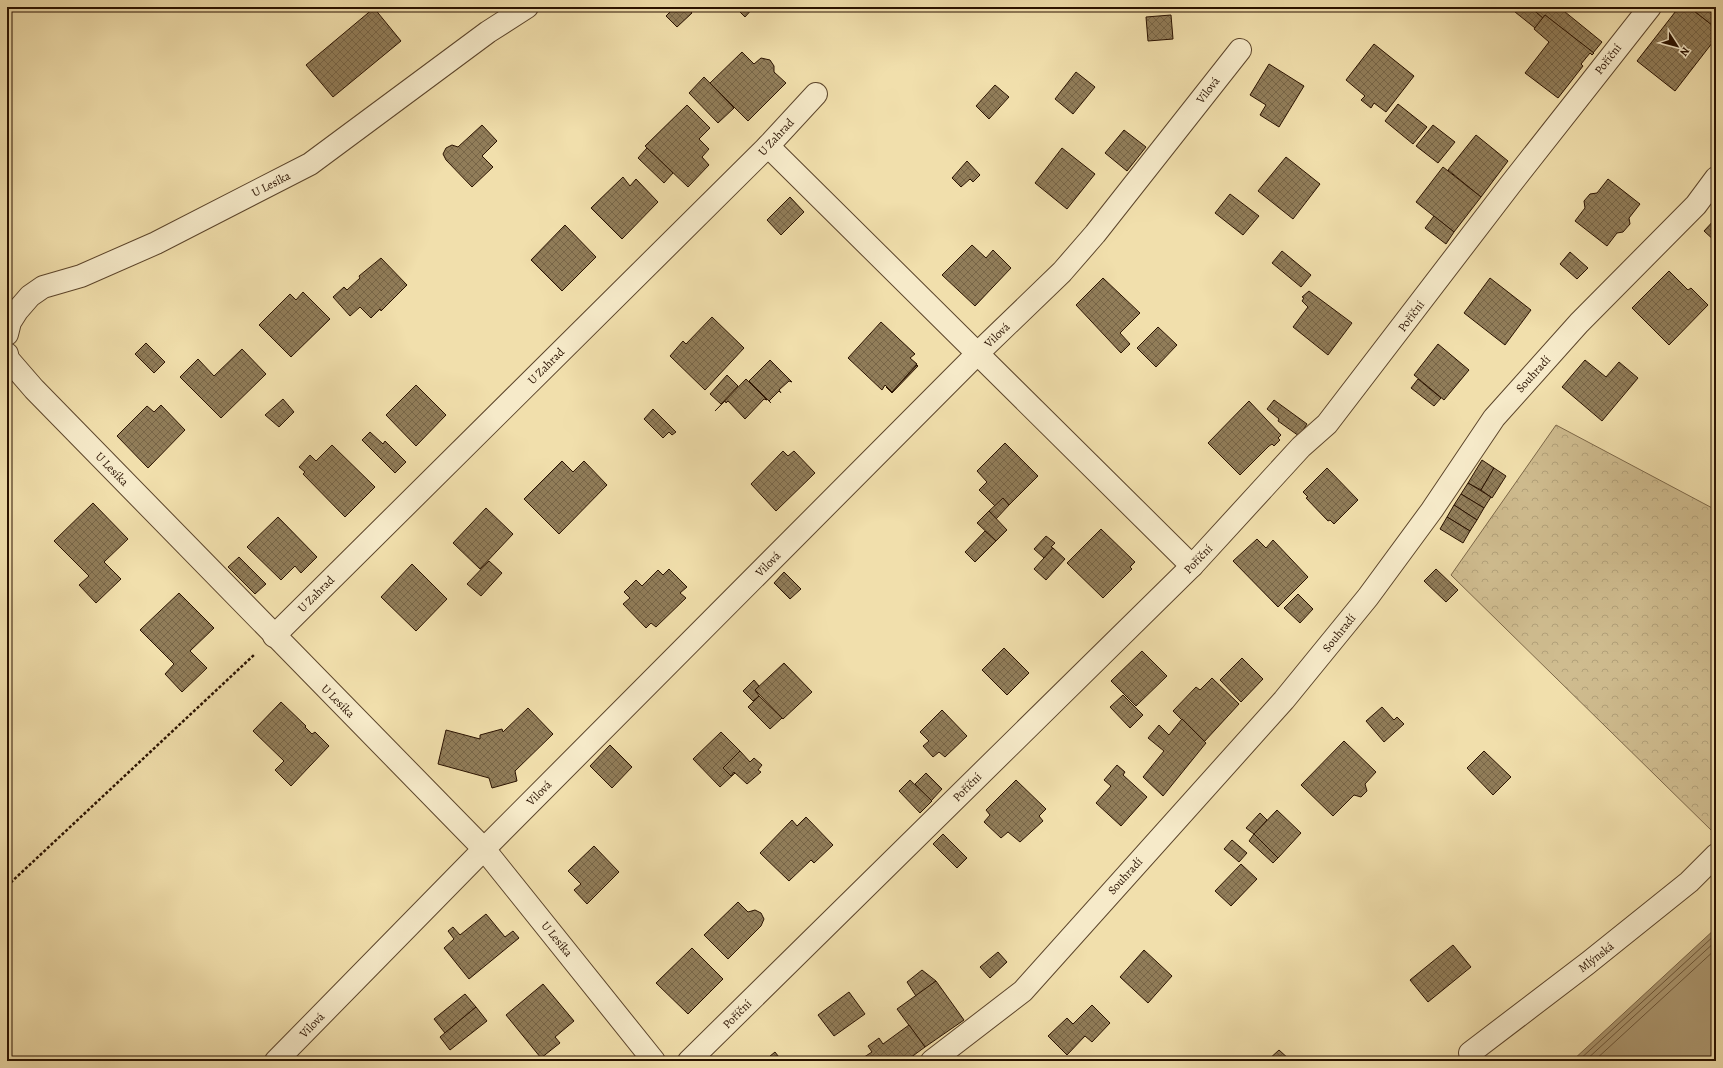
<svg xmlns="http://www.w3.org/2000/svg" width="1723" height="1068" font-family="Alegreya,serif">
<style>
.forest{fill:url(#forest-crowns);stroke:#7c6748}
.water{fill:#ad9972;stroke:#796344}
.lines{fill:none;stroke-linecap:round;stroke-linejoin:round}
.shore{stroke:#6c5639;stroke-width:1}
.building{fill:url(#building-cross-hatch);stroke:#2a1200}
.minor-casing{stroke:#5c452b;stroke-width:24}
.path{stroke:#2a1200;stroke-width:2.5;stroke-dasharray:3 2;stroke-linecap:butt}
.minor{stroke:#f6eac9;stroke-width:22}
.labels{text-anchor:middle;stroke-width:4;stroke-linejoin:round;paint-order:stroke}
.street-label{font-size:12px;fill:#2a1200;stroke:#f6eac9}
</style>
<defs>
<pattern id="forest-crowns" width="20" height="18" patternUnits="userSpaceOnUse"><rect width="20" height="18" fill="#cfbc8f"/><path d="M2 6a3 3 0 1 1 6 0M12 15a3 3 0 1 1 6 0" fill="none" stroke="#b2a17a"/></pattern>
<pattern id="building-cross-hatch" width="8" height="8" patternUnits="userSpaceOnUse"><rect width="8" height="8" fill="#917d59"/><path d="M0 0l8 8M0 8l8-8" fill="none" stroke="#776547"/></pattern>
</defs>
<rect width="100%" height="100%" fill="#f1dfac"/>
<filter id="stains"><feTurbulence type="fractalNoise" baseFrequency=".005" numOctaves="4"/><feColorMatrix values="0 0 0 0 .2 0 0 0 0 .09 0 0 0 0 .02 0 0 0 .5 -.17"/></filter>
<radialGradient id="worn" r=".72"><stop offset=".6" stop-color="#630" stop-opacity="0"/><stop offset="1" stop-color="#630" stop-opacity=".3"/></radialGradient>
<polygon class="forest" points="1556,425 1716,510 1716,819 1711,830 1451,575"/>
<polygon class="water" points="1716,928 1716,1061 1572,1061"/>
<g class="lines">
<g class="shore">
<polyline points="1578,1061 1716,934"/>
<polyline points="1585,1061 1716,941"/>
<polyline points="1594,1061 1716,949"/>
</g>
</g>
<g class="building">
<polygon points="675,7 687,7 692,13 677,27 666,16"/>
<polygon points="735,7 754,7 745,17"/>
<polygon points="1519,7 1530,7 1543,18 1535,28 1515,12"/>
<polygon points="1530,7 1559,7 1602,42 1593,53 1545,15 1543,18"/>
<polygon points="1679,7 1689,7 1712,25 1716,28 1716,38 1675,91 1637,61"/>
<polygon points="1689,7 1704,7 1716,16 1716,21 1712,25"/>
<polygon points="374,8 401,41 333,97 306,65"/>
<polygon points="1171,15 1173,39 1148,41 1146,17"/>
<polygon points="1545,15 1594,53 1592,55 1590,53 1581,64 1583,66 1558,98 1525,73 1549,42 1534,29"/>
<polygon points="1374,44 1414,76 1386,112 1374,103 1371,108 1361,100 1365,96 1346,80"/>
<polygon points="742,52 754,64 761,58 770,60 774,66 774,72 786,83 748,121 710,83"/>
<polygon points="1269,64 1304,86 1279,127 1260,115 1266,105 1250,95"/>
<polygon points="1076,72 1095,87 1073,114 1055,99"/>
<polygon points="704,77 734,108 718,123 689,93"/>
<polygon points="995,85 1009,97 989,119 976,106"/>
<polygon points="1398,104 1427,127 1413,144 1385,121"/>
<polygon points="687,105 710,128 699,139 709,149 702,157 709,165 688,187 645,146"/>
<polygon points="482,125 497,141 482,156 493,167 472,187 446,160 443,154 446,148 452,145 458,147"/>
<polygon points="1433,125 1455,142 1438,163 1416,146"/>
<polygon points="1124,130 1146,147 1127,171 1105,153"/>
<polygon points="1476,135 1508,161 1481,197 1448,170"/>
<polygon points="647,148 673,173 664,183 638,158"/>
<polygon points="1062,148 1095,174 1067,209 1035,183"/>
<polygon points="1286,157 1320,184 1293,219 1258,191"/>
<polygon points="967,161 980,175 973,182 970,179 961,187 952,178"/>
<polygon points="1443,167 1481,197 1454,232 1416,202"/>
<polygon points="623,177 630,186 636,179 658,202 622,239 591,208"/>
<polygon points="1608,179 1640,204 1629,218 1630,224 1623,232 1617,233 1607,246 1575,221 1585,208 1584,201 1590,194 1597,193"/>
<polygon points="1230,194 1259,216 1243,235 1215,213"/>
<polygon points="790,197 804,212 781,235 767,220"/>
<polygon points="1434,216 1454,232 1446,244 1425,228"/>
<polygon points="1716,218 1716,242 1704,231"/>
<polygon points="565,225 596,257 562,291 531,260"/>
<polygon points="972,245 986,258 993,250 1011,268 975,306 942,275"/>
<polygon points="1282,251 1311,275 1301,287 1272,263"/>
<polygon points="1570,252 1588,268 1577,279 1560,264"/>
<polygon points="381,258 407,285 381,311 380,309 371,318 360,307 350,316 333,297 344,287 347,290 360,278 359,276"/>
<polygon points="1669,271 1688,290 1691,288 1708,305 1669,345 1632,308"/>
<polygon points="1103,278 1140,313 1120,333 1130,344 1121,353 1076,305"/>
<polygon points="1490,278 1531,310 1505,345 1464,313"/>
<polygon points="1309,291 1352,323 1328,355 1293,327 1308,307 1302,301 1304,298 1302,297"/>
<polygon points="303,292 330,319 291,357 259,325 290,294 296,300"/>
<polygon points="712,317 744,348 705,390 670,356 683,341 686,344"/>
<polygon points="881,322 915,354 910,358 917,364 892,392 885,385 882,390 848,358"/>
<polygon points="1158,327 1177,345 1156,367 1137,348"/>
<polygon points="146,343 165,362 154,373 135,354"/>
<polygon points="1438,344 1469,370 1444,400 1414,375"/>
<polygon points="242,349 266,374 221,418 180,377 198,359 214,376"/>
<polygon points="770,360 792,382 789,381 779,390 781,393 779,391 769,401 771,403 749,381"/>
<polygon points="1585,360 1606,377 1619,362 1638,378 1602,421 1562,387"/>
<polygon points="917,365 918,366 892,393 886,387 892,392"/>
<polygon points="727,375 738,386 721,404 710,394"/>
<polygon points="746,379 767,400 764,399 745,419 728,401 726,403 725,401 715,411"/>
<polygon points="1418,379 1441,398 1434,406 1411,388"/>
<polygon points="416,385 446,415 416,446 386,415"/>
<polygon points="283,399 294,412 279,427 265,415"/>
<polygon points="1274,400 1307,424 1299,436 1278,421 1279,419 1267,409"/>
<polygon points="1249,401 1281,435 1278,438 1280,440 1274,446 1272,444 1269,446 1240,475 1208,443"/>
<polygon points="161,405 185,430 148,468 117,436 147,406 154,412"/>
<polygon points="653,409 676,432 672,435 669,432 663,438 644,419"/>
<polygon points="370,432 383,444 385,441 406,462 395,473 362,440"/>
<polygon points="1005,443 1038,476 1009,505 1003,498 995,506 979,490 987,482 977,471"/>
<polygon points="332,445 375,487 345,517 303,474 305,472 299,467 310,455 316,461"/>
<polygon points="783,451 788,456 794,451 815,473 776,511 751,484"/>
<polygon points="1482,460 1494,468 1481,490 1468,483"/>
<polygon points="562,461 573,472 584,461 607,485 559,534 524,499"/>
<polygon points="1327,468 1358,500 1334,524 1330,520 1328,521 1306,498 1308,497 1303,492"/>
<polygon points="1494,468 1506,476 1492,498 1481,490"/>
<polygon points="1468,483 1491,497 1484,508 1461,494"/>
<polygon points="1461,494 1484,508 1477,520 1454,505"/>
<polygon points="1003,498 1009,505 996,519 989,511"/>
<polygon points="93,503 128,539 104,562 121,579 96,603 79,585 89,576 54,541"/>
<polygon points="1454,505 1477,520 1470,531 1447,517"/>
<polygon points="486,508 513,534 480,569 453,543"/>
<polygon points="989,511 1007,530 996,541 977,523"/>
<polygon points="278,517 317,557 301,573 295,566 281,580 247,547"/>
<polygon points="1447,517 1470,531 1463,543 1440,529"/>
<polygon points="1101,529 1135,562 1130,567 1132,569 1103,598 1067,563"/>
<polygon points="985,531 996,541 975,562 965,552"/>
<polygon points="1046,536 1055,543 1051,547 1053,548 1044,558 1034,549"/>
<polygon points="1257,539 1266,548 1273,540 1308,577 1278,607 1233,561"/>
<polygon points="1053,548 1065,559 1046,580 1034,569"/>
<polygon points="239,557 266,584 255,594 228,567"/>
<polygon points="489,561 502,573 481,596 467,584"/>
<polygon points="412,564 447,599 416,631 381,597"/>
<polygon points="669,569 687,587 680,593 686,598 656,627 651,623 646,628 623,604 630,598 624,592 636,580 642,586 658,570 663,575"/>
<polygon points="1436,569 1458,590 1446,602 1424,581"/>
<polygon points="784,572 801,589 790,599 774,583"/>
<polygon points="179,593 214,628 190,651 207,668 182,692 165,674 174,664 140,630"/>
<polygon points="1298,594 1313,609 1300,623 1284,608"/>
<polygon points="1004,648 1029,673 1007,695 982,670"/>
<polygon points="1142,651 1167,676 1136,706 1111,681"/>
<polygon points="1242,658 1263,679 1241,702 1220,680"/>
<polygon points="784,663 812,692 783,719 755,690"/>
<polygon points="1212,678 1239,704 1204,742 1173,711 1196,687 1200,690"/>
<polygon points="754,680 759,686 755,690 759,696 753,701 743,691"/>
<polygon points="1123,695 1143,715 1130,728 1110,707"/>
<polygon points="759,696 782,718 770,729 748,707"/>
<polygon points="281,702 306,726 305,727 312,734 315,732 329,746 291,786 275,770 284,761 253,731"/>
<polygon points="1382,707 1394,720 1397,717 1404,724 1384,742 1366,721"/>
<polygon points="528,708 553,734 515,771 517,781 492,788 489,778 438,764 446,730 480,739 480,735 502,729 503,732"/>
<polygon points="942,710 967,736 945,757 939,752 933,757 923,746 929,741 920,732"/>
<polygon points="1182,719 1206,743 1163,796 1143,777 1164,751 1148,738 1159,725 1169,735"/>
<polygon points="721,732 740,751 723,768 731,776 735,773 720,787 693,759"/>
<polygon points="1344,741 1376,772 1365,784 1367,791 1361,797 1354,795 1333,816 1301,785"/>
<polygon points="610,745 632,767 612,788 590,766"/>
<polygon points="740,751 750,762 754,758 762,765 758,770 761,772 747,784 734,772 731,776 723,768"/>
<polygon points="1484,751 1511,777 1493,795 1467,768"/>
<polygon points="1117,765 1125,772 1123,775 1147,797 1121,826 1096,803 1111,786 1104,780"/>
<polygon points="926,773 942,789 931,801 915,784"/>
<polygon points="910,780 932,801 920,813 899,791"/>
<polygon points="1016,780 1046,809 1039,816 1043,821 1020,842 1008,832 1001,838 984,822 990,815 986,810"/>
<polygon points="1277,810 1301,833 1278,858 1254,834"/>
<polygon points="1260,813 1267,820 1254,834 1246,828"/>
<polygon points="806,817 833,845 814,863 811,860 789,881 760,853 792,820 797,826"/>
<polygon points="943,834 967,858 957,868 933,844"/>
<polygon points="1254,834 1278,858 1273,863 1249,841"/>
<polygon points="1232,840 1247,853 1239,862 1224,849"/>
<polygon points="594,846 619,872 587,904 574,890 581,884 568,871"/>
<polygon points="1241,864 1257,879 1231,906 1215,891"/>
<polygon points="738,902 748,912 755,910 761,913 764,919 761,926 728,959 704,935"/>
<polygon points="486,914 505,937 513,931 519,938 469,979 444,948 454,939 448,931 453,927 460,935"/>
<polygon points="1453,945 1471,967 1428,1002 1410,980"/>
<polygon points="692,948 723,979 688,1014 656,983"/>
<polygon points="1144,950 1172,976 1148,1003 1120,977"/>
<polygon points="998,952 1007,962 990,978 980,967"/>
<polygon points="922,970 936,981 916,996 907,982"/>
<polygon points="936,981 964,1020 925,1047 897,1009"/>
<polygon points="543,984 574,1021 555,1037 560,1043 541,1058 506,1015"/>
<polygon points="849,992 865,1014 834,1036 818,1015"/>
<polygon points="465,994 476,1007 445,1033 434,1019"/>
<polygon points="1092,1005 1110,1023 1092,1042 1085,1036 1067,1055 1048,1036 1067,1018 1073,1024"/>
<polygon points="476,1007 487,1021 450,1050 440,1037"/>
<polygon points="909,1025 925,1047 906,1061 858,1061 872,1052 868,1046 879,1038 883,1044"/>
<polygon points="1279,1050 1290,1060 1290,1061 1267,1061"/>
<polygon points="775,1052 782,1061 764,1061"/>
</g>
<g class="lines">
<defs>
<g id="minor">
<polyline points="768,146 1192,566"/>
<polyline points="7,334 10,322 17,311 30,296 43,287 81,276 156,243 310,164 488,32 527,7"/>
<polyline points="7,354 8,359 34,389 484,849 654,1061"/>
<polyline points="274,636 768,146 816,94"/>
<polyline points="1470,1053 1588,963 1689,882 1716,855"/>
<polyline points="276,1061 484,849 978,353 1062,272 1095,234 1240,50"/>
<polyline points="689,1061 1192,566 1301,447 1327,424 1510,185 1650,7"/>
<polyline points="932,1061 1023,991 1284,700 1368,597 1432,510 1494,418 1579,323 1696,205 1716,178"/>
</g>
</defs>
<use href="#minor" class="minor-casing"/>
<polyline class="path" points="7,886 255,654"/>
<use href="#minor" class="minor"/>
</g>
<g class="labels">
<g class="street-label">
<text transform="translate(1608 59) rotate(-52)" y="4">Poříční</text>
<text transform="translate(1208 90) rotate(-52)" y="4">Vilová</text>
<text transform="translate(776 137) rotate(-47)" y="4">U Zahrad</text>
<text transform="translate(271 184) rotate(-27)" y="4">U Lesíka</text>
<text transform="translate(1411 316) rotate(-53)" y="4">Poříční</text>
<text transform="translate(997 335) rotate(-44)" y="4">Vilová</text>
<text transform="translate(546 366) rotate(-45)" y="4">U Zahrad</text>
<text transform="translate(1533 374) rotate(-48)" y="4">Souhradí</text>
<text transform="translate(112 469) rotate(46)" y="4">U Lesíka</text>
<text transform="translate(1198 559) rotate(-46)" y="4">Poříční</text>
<text transform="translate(768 564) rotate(-45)" y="4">Vilová</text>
<text transform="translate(316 594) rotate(-45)" y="4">U Zahrad</text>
<text transform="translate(1339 633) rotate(-51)" y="4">Souhradí</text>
<text transform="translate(338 701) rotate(45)" y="4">U Lesíka</text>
<text transform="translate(967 787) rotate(-45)" y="4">Poříční</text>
<text transform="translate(539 793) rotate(-45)" y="4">Vilová</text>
<text transform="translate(1125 876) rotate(-48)" y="4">Souhradí</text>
<text transform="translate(557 939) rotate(51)" y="4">U Lesíka</text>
<text transform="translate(1596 957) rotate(-38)" y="4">Mlýnská</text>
<text transform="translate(737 1014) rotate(-45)" y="4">Poříční</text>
<text transform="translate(312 1025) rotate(-46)" y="4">Vilová</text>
</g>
</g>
<rect width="1723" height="1068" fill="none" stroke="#f1dfac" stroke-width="24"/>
<rect x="8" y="8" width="1707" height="1052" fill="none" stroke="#2a1200" stroke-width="2"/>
<rect x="12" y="12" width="1699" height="1044" fill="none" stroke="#2a1200"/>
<g transform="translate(1677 46) rotate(126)" stroke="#f6eac9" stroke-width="3" paint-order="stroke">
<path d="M0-3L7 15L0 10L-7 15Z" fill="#2a1200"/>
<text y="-6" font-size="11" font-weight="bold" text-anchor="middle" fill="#2a1200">N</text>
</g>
<rect width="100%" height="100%" filter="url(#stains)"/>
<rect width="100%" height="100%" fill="url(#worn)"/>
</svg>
